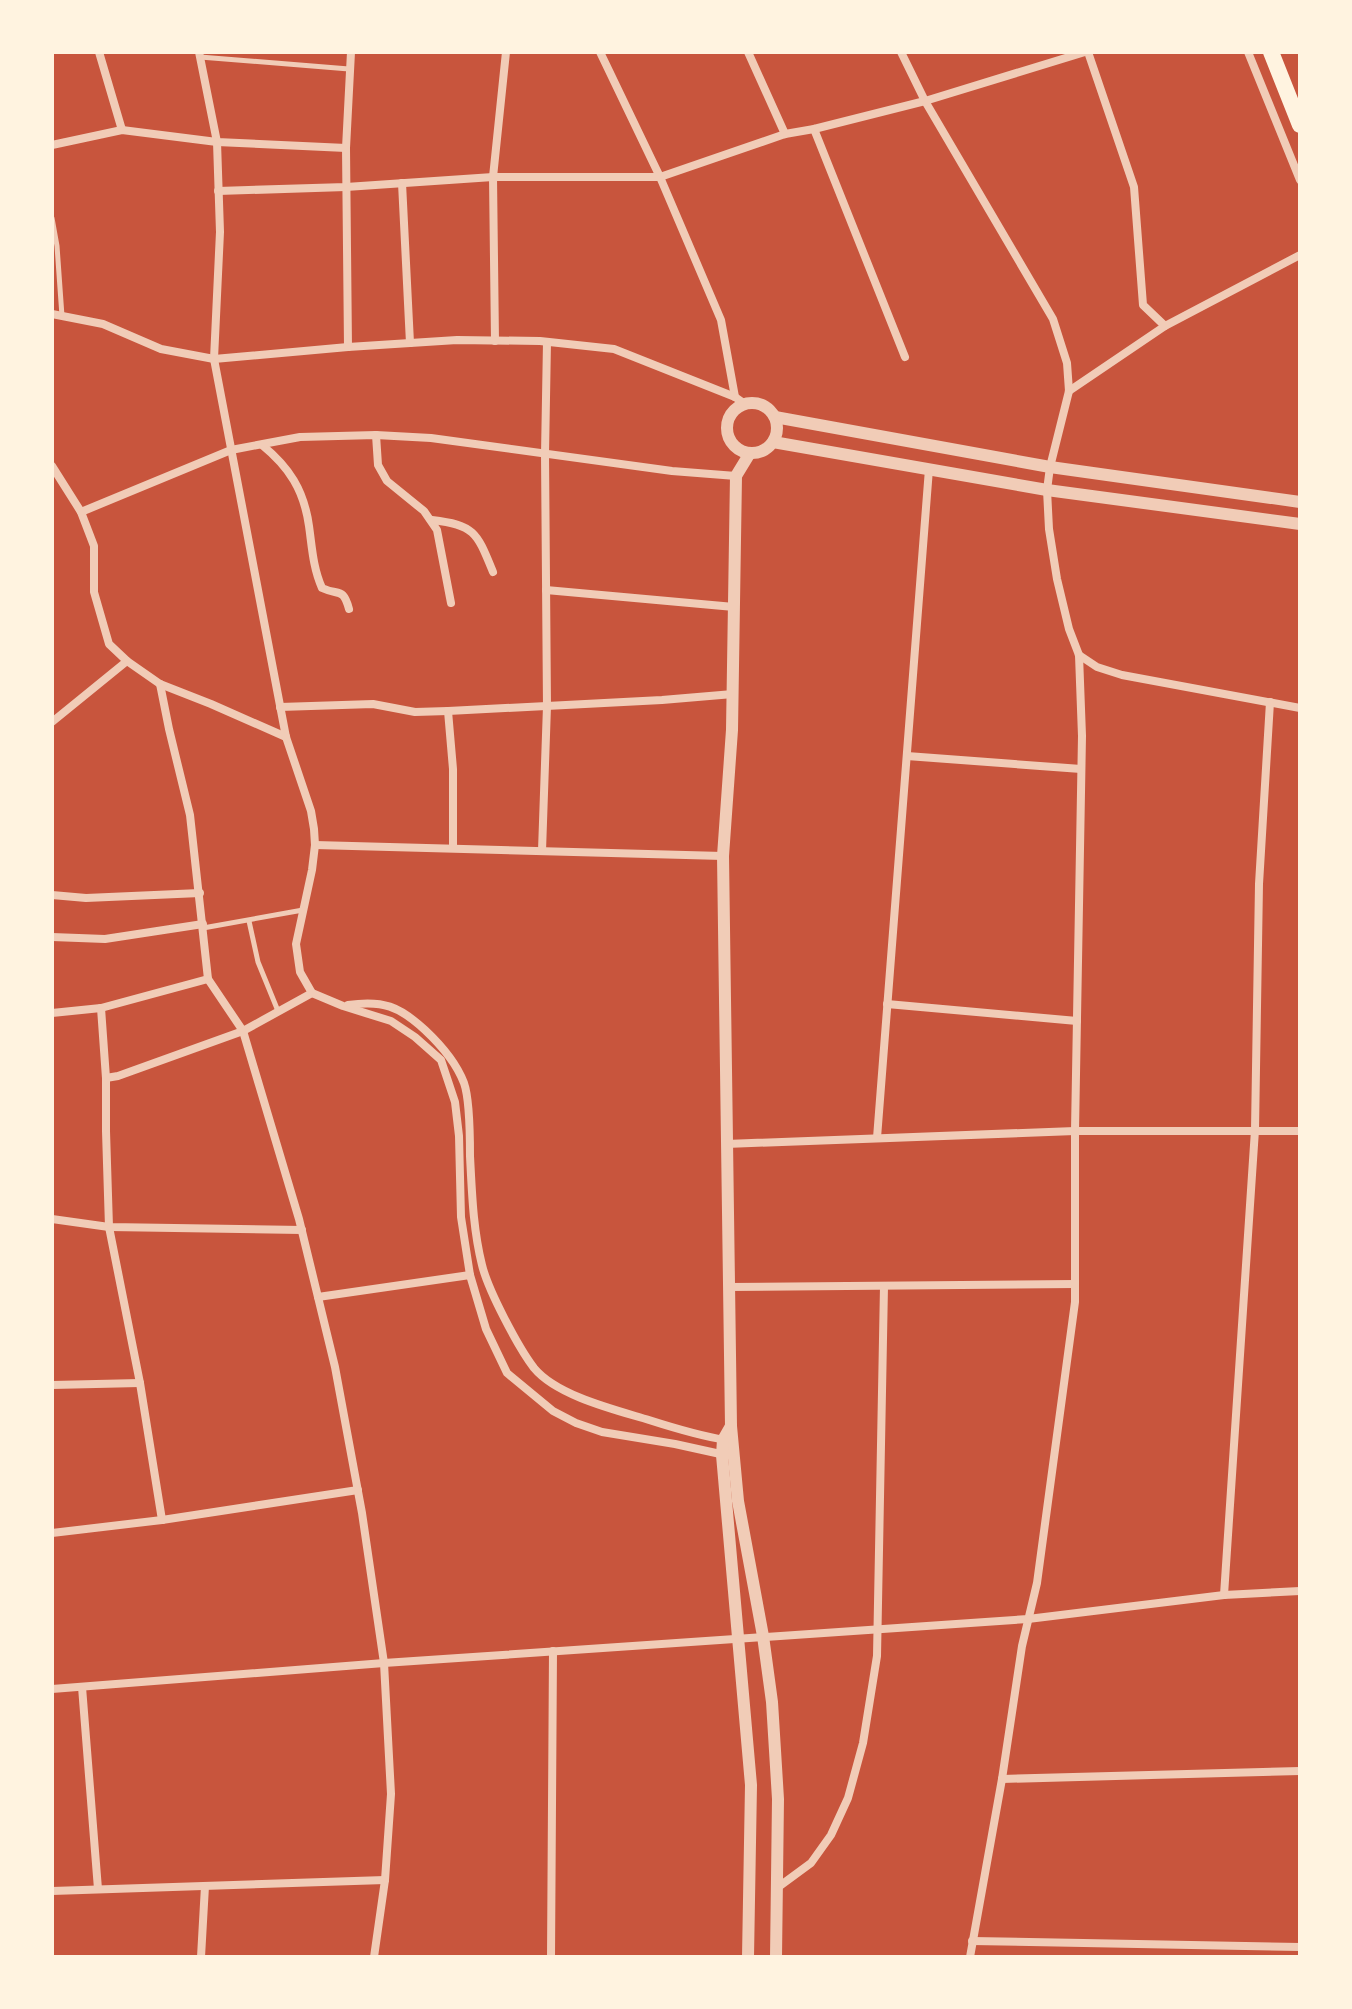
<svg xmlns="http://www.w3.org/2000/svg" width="1352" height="2009" font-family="'Nunito Sans',sans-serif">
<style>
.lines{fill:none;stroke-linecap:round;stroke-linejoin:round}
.service{stroke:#f1ccb7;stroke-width:5}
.minor{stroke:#f1ccb7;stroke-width:8}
.tertiary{stroke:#f1ccb7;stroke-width:12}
.trunk{stroke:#fff3e0;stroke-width:16}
</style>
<rect width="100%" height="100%" fill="#c8553d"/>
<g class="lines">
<g class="service">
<polyline points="200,57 349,69"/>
<polyline points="52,218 57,246 62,316"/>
<polyline points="249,921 258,962 278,1011"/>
<polyline points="203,928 303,910"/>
</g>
<g class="minor">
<polyline points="99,52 122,130"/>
<polyline points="199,52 217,142 220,232 214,359 286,737 311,811 314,829 315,845 312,870 296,944 300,972 312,993 343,1006 391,1021 415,1037 441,1060 455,1102 459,1136 461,1217 470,1275 486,1329 507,1373 553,1411 576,1423 602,1432 675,1444 725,1455"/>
<polyline points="600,52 660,177 721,320 735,397"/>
<polyline points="748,52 785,134"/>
<polyline points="901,52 925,101 1053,319 1067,363 1069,391 1050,467 1047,490 1049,529 1057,579 1069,629 1079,655 1082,736 1075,1131 1075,1302 1037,1583 1022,1646 1002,1779 970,1957"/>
<polyline points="1088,52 1134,187 1143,305 1165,326"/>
<polyline points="1248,52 1300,180"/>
<polyline points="814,129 905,357"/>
<polyline points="52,145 122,130 217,142 346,148"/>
<polyline points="402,183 410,343"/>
<polyline points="218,191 346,187 493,177 660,177 785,134 814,129 925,101 1085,52"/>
<polyline points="52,314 103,324 161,349 214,359 348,347 457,340 540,341 614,349 735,397 745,404"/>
<polyline points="495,341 493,177 506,52"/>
<polyline points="348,347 346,148 351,52"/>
<polyline points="1069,391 1165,326 1300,255"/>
<polyline points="376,435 378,465 387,481 424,511 437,530 451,603"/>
<path d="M262 445C289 467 304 490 309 526 312 547 313 568 322 588 339 596 343 587 349 609"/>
<polyline points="52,466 81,512 94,546 94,592 109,644 127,661 160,684 211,704 286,737"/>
<polyline points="81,512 231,450 300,437 376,435 431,438 672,471 736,476"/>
<path d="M432 520C475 525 477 533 493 572"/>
<polyline points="546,590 734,607"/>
<polyline points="1079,655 1097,667 1122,675 1300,708"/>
<polyline points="160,684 169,729 190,815 208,979 243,1031 299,1219 335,1367 362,1513 384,1663 391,1794 385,1880 374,1957"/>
<polyline points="280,707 373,704 415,712 448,711 662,700 733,694"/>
<polyline points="448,711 453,769 453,848"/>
<polyline points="52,722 127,661"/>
<polyline points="907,756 1081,769"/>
<polyline points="315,845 723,856"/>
<polyline points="542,851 547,706 545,454 547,342"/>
<polyline points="52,895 86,898 200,893"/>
<polyline points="52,937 105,939 203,924"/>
<polyline points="887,1004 1077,1021"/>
<path d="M348 1005C383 1000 399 1006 425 1030 441 1045 456 1062 464 1083 470 1100 470 1138 470 1156 472 1193 473 1229 482 1265 488 1290 518 1347 534 1368 557 1396 616 1410 649 1420 674 1428 700 1436 726 1440"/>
<polyline points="101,1008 106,1078 106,1131 109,1227 140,1383 162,1520"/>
<polyline points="52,1013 101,1008 208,979"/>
<polyline points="106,1078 118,1076 243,1031 312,993"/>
<polyline points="877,1138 929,469"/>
<polyline points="726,1144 1075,1131 1300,1131"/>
<polyline points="52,1219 109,1227 302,1230"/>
<polyline points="729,1287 1075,1284"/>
<polyline points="318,1297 470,1275"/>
<polyline points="52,1385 140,1383"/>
<polyline points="52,1533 162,1520 358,1490"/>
<polyline points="1224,1595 1255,1130 1259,884 1270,702"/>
<polyline points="82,1687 98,1889"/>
<polyline points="52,1689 384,1663 1028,1619 1224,1595 1300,1591"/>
<polyline points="1002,1779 1300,1771"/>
<polyline points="777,1888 811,1863 831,1835 848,1798 863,1743 877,1656 884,1286"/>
<polyline points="52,1891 385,1880"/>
<polyline points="972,1941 1300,1947"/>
<polyline points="201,1957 205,1886"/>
<polyline points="551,1957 553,1651"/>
</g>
<g class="tertiary">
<circle cx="752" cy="428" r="25"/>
<polyline points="775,417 1050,467 1300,502"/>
<polyline points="773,442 1047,490 1300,524"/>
<polyline points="750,453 736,476 732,730 723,856 731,1426 738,1501 763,1636 772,1702 778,1799 776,1957"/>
<polyline points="731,1426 723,1440 722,1455 751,1785 748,1957"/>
</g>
<polyline class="trunk" points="1271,52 1300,125"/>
</g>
<rect width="1352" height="2009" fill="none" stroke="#fff3e0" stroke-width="108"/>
</svg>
